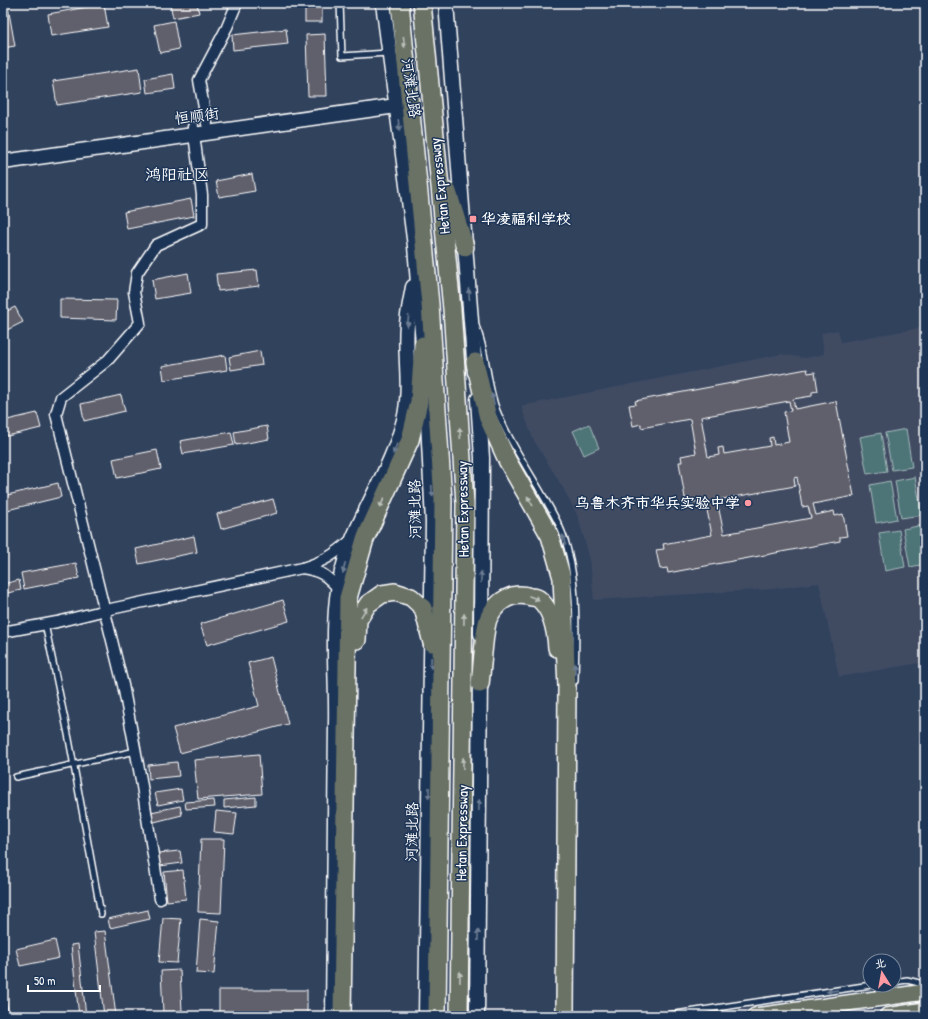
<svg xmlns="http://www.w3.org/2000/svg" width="928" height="1019" font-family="'Patrick Hand','LXGW WenKai TC',sans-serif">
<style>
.built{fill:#3f4b62}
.green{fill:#4e7578;stroke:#a6babc}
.building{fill:#61606c;stroke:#fff;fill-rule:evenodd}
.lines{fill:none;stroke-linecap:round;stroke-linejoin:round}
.lane-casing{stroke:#fff;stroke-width:8}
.street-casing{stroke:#fff;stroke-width:13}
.secondary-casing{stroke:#fff;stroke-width:17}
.primary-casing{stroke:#fff;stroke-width:18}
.highway-casing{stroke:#fff;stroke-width:20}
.lane{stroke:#1d3557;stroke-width:5}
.street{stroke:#1d3557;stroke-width:10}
.secondary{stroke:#1d3557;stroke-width:14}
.primary{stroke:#6a7266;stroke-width:15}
.highway{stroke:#6a7266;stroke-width:17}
.oneway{fill:#bcc0ba}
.oneway2{fill:#6c7c92}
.poi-dot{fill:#ff9aa2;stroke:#1d3557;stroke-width:1.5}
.labels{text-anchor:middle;stroke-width:3;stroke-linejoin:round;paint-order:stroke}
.street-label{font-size:15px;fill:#fff;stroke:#1d3557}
.poi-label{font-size:15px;font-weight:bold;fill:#fff;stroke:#1d3557;text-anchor:start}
.neighbourhood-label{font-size:16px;fill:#fff;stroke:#1d3557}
</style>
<rect width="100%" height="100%" fill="#31425d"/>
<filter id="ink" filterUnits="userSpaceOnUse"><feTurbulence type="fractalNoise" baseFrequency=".025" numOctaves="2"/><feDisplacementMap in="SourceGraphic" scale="8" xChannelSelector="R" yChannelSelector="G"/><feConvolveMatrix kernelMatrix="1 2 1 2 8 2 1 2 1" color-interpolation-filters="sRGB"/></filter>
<g filter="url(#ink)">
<polygon class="built" points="925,327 925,662 839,677 819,583 773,589 594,600 590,560 578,517 563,488 533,439 521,406 781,354 805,358 824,354 821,333 838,330 841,342"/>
<g class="green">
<polygon points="589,424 599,448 584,455 573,431"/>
<polygon points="906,429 912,467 892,470 885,433"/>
<polygon points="881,433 887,471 867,474 860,437"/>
<polygon points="915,477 922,515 901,518 895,481"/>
<polygon points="890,481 897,519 876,523 870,485"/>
<polygon points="923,525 925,564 910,567 903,529"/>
<polygon points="899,530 905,567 885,571 879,533"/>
</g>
<g class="building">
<polygon points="170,3 197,3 199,13 173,18"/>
<rect x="305" y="3" width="17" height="19"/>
<polygon points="104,4 108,27 51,36 48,14"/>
<polygon points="8,7 15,46 3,48 3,8"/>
<polygon points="174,21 179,49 160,53 154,25"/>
<polygon points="286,29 288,44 233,50 232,35"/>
<polygon points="325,34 327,96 308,96 306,35"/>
<polygon points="139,68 142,92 57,105 53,81"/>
<polygon points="173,74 175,89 147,93 145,79"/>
<polygon points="252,174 255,191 219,197 216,181"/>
<polygon points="191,199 194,216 127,229 124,212"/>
<polygon points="257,270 259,286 218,291 216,274"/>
<polygon points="188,273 191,293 155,299 152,280"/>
<polygon points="60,299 117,300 116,320 60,318"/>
<polygon points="15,307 23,322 3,332 3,313"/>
<polygon points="260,351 262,365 231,370 229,357"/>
<polygon points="225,355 227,370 164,380 162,366"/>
<path d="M807 369 808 373 815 372 818 391 812 392V396L793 399 795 409 836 401 854 496 813 504 816 515 834 511 835 516 843 514 847 536 840 537V541L668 573 667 568 660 569 656 550 664 549 663 544 712 535 705 500 690 503 689 498H685L679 462H682L681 456 696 453 690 419 641 428V424L633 426 629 405 636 404 635 401ZM789 401 791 411 784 412 789 442 774 445 773 437 769 438 770 446 724 454 723 447 718 448 719 455 708 457 701 417ZM797 477 802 507 808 506 811 518 724 534 717 500 795 486 794 478Z"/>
<polygon points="121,395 125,411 84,421 81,404"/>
<polygon points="37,413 41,428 3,437 3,421"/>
<polygon points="267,426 269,439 236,445 234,432"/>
<polygon points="231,432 234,445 183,454 180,441"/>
<polygon points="157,450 161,469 117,478 113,459"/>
<polygon points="58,483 61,497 3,511 3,496"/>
<polygon points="273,499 277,513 221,529 217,514"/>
<polygon points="194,536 197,552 139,564 136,549"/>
<polygon points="76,563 79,578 24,589 21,573"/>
<polygon points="19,580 21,590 3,594 3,584"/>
<polygon points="283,600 289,621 207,645 200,624"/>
<polygon points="271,657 288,724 180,753 173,728 259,706 248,663"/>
<polygon points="259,754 262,794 198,799 194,760"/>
<polygon points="177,762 179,776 149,779 148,765"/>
<polygon points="181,789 183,800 158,805 155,793"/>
<polygon points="256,797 256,805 224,808 224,800"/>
<polygon points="214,800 215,807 186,809 185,802"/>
<polygon points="180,806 182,815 154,822 151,812"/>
<polygon points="216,811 237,813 234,834 214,832"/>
<polygon points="201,839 224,839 221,913 198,912"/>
<polygon points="180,851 182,863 160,866 158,853"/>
<polygon points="183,870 186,899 167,901 164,872"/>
<polygon points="148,910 150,919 110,928 108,919"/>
<polygon points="163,918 181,919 177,963 159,962"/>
<polygon points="200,919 219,921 214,974 196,973"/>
<polygon points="105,931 116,1016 104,1016 94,932"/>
<polygon points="55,940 59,958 20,966 16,949"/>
<polygon points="78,944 86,1016 79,1016 71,945"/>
<polygon points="180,970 182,1011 163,1012 161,971"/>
<polygon points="3,982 9,1016 3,1016"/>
<rect x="219" y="990" width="88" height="26"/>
</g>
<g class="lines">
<defs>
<g id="lane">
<polyline points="340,3 342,56 388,53"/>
<path d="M476 326C488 353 486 383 497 411 513 451 540 486 559 525 580 570 576 633 575 681"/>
<polyline points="45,624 69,739 101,914"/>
<polyline points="16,777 136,751"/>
<polyline points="894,982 907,980 923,984 925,986"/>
<polyline points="662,1016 871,985"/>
</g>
<g id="street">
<polyline points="207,124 199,80 227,27 237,3"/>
<path d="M339 589C326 575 321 571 302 568 323 562 334 555 351 540"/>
<polyline points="3,632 57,622 106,610 302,568"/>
<polyline points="160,899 141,780 123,685 56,414 61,397 108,360 140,323 134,292 137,273 156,245 202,224 202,195 193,127"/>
</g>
<g id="secondary">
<polyline points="383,3 415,246 424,356"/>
<polyline points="446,3 475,372"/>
<polyline points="3,162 396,106"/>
<polyline points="426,381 433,522 426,1016"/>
<polyline points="478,399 482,458 481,634"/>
<path d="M333 1016C334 919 335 822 336 724 337 682 332 640 337 598 345 530 388 483 404 420 412 388 404 356 407 324 408 311 411 299 413 287"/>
<polyline points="477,1016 480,674"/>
</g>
<g id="primary">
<polyline points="755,1016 925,992"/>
<polyline points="887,1016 925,1010"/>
</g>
<g id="highway">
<polyline points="400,3 430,304 443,500 437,1016"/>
<polyline points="422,3 452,309 465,504 459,1016"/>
<polyline points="448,192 465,247"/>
<polyline points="475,362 488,418 507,460 550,536 562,578 567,687 565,1016"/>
<polyline points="357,640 358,620 368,604 382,594 395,592 411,597 423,608 432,643"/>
<path d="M480 684C482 671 484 626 489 617 498 600 512 591 531 597 534 597 538 598 540 600 552 611 556 633 557 648"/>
<polyline points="342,1016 348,598 365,539 410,440 419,402 423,345"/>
</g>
</defs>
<use href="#lane" class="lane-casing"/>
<use href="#street" class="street-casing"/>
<use href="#secondary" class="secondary-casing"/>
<use href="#primary" class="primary-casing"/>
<use href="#highway" class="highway-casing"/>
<use href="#lane" class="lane"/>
<use href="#street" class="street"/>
<use href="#secondary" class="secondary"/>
<use href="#primary" class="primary"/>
<use href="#highway" class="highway"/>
</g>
<defs><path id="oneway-solid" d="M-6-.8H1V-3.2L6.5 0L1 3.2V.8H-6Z"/></defs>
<g class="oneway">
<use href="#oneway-solid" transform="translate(404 42) rotate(84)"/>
<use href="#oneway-solid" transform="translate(460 433) rotate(-94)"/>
<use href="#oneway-solid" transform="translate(530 501) rotate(-120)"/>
<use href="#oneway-solid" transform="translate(382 503) rotate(116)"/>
<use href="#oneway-solid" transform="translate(534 598) rotate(21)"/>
<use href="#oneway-solid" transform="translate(364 612) rotate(-58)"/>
<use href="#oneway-solid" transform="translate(464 619) rotate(-89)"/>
<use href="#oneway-solid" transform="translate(463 763) rotate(-89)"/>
<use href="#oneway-solid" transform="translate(460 977) rotate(-89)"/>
</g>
<g class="oneway2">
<use href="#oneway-solid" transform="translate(399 125) rotate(82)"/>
<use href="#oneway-solid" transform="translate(469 294) rotate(-95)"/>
<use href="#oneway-solid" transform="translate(408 321) rotate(97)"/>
<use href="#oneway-solid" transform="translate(493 399) rotate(-104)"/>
<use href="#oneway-solid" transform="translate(395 449) rotate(111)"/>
<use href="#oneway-solid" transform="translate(432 491) rotate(87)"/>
<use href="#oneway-solid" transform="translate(564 540) rotate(-106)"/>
<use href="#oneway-solid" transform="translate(344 568) rotate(103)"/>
<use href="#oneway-solid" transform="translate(481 577) rotate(-90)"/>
<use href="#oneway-solid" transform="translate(431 663) rotate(91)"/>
<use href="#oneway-solid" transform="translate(575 669) rotate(-89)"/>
<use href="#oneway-solid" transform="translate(429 793) rotate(91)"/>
<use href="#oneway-solid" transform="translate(479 805) rotate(-89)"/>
<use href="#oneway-solid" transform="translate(478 935) rotate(-89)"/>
<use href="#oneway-solid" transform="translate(832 991) rotate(172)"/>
</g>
</g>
<g class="poi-dot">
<rect x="469" y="215" width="8" height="8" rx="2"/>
<circle cx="748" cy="503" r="4"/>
</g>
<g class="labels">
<g class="street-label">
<text transform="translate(411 88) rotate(82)" y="5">河滩北路</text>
<text transform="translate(197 116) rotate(-8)" y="5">恒顺街</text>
<text transform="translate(440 186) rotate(-96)" y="5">Hetan Expressway</text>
<text transform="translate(415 509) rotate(-91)" y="5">河滩北路</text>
<text transform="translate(463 509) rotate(-91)" y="5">Hetan Expressway</text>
<text transform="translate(412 832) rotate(-89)" y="5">河滩北路</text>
<text transform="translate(462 833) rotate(-89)" y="5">Hetan Expressway</text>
</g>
<g class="poi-label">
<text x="481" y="224">华凌福利学校</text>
<text x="740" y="508" text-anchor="end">乌鲁木齐市华兵实验中学</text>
</g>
<g class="neighbourhood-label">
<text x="177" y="180">鸿阳社区</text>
</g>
</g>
<rect width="928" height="1019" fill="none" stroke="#1d3557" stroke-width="16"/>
<rect x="8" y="8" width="912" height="1003" fill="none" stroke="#fff" stroke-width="1.5" filter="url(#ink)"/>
<g transform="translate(882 973) rotate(349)"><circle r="19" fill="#1d3557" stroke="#77869a"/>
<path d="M0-3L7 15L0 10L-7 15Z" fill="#ff9aa2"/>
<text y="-6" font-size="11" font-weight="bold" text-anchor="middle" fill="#ffffff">北</text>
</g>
<path d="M28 985v6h72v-6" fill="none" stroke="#ffffff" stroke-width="2"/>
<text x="34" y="985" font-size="12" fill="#ffffff" stroke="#1d3557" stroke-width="3" paint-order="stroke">50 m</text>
</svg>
